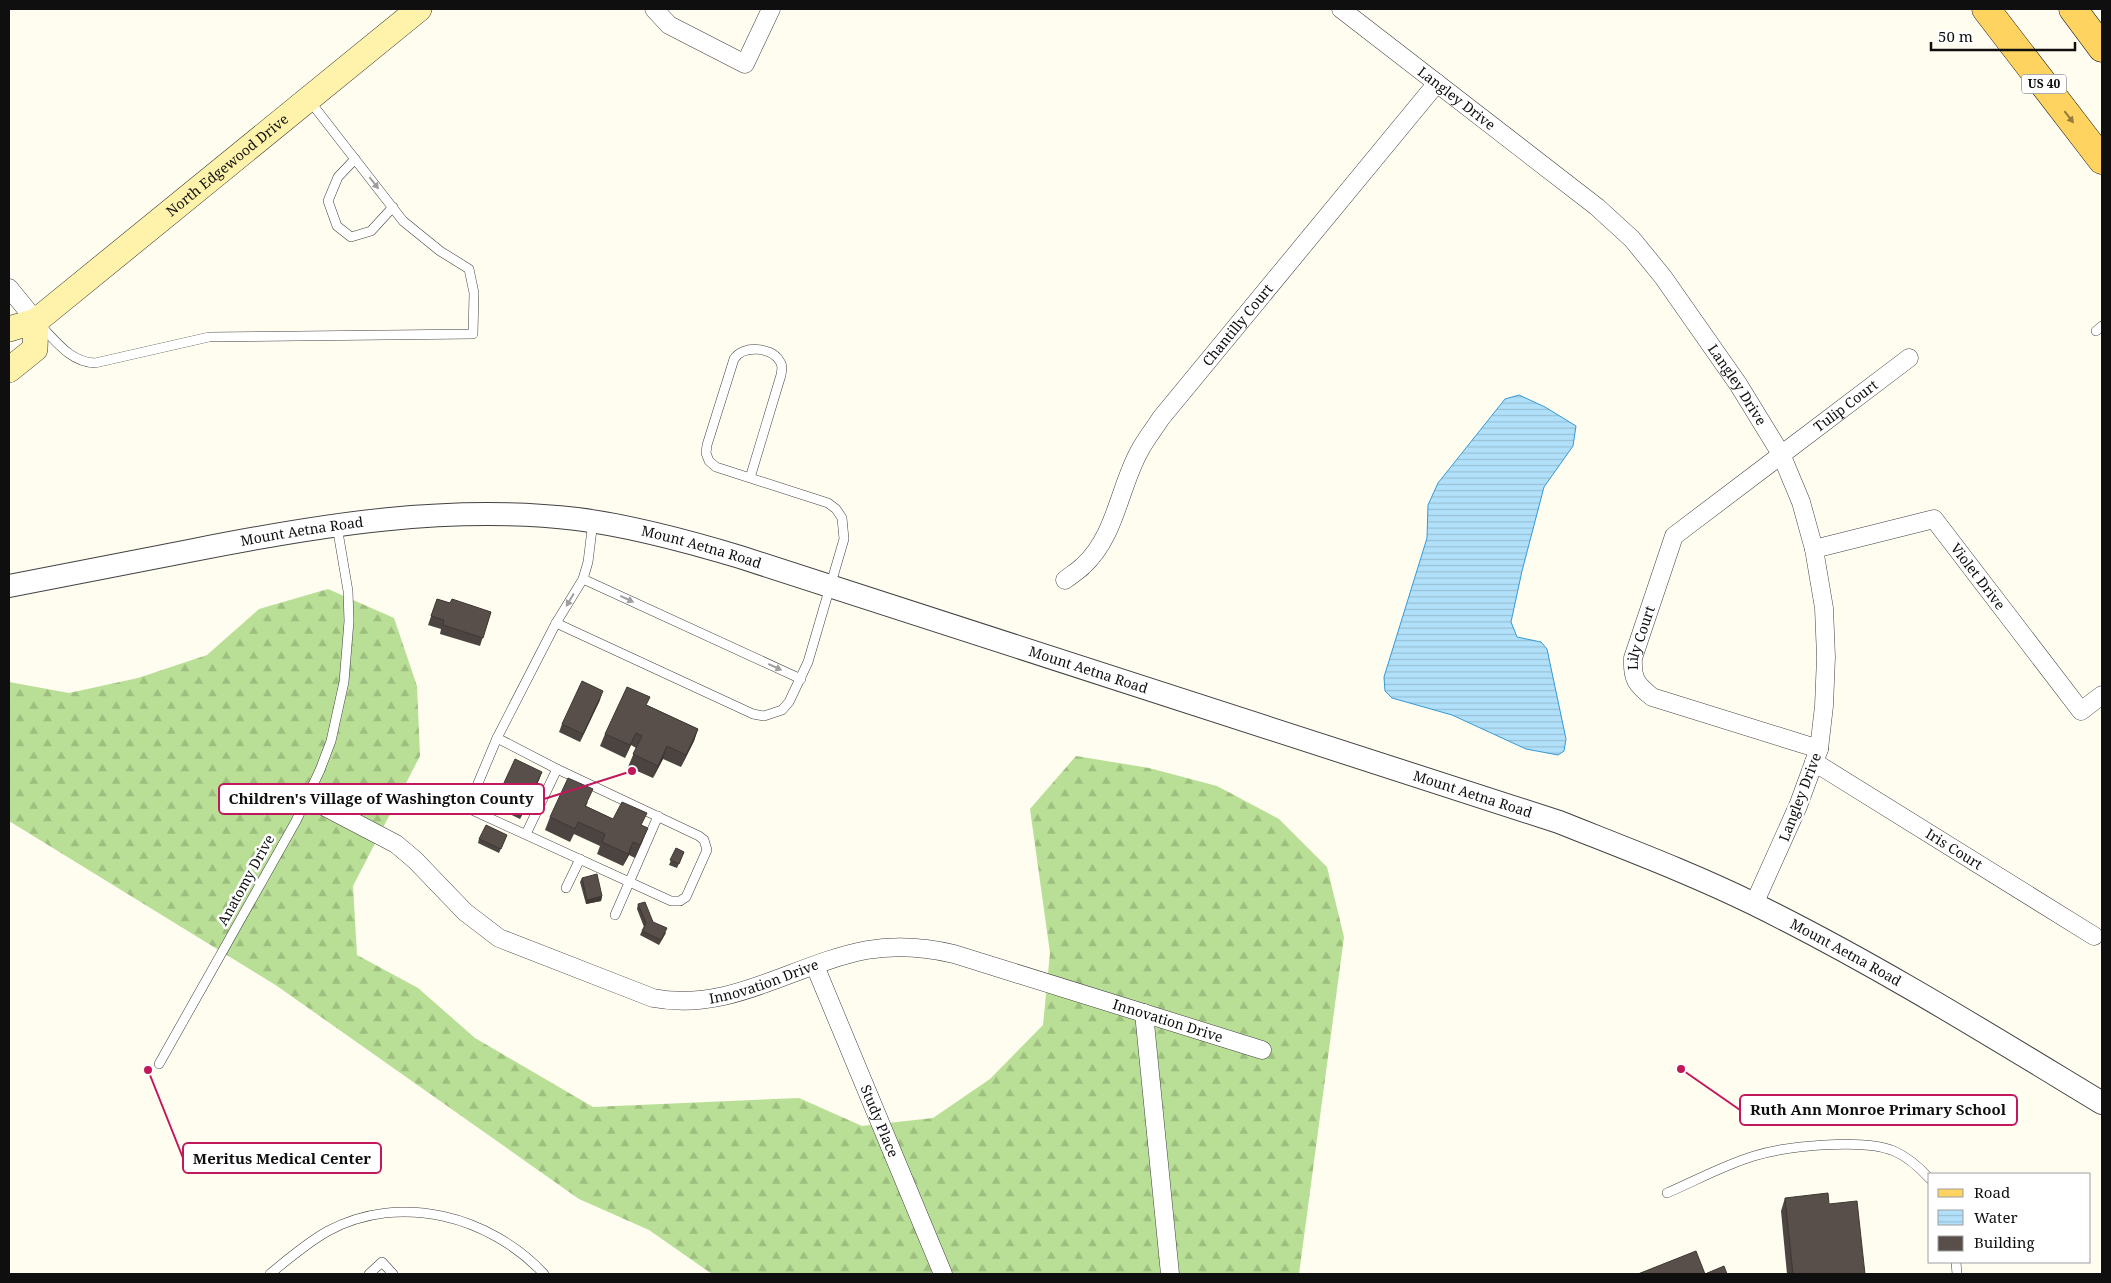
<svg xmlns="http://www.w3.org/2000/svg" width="2111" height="1283" font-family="'Noto Serif',serif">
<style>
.forest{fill:url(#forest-firs)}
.water{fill:url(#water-rules);stroke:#339ad7}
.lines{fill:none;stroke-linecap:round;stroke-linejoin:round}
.service-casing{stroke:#424242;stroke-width:10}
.minor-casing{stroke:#424242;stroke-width:19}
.tertiary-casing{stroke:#424242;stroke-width:24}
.secondary-casing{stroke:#313131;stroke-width:26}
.primary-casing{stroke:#202020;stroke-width:29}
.service{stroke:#fff;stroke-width:9}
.minor{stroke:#fff;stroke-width:18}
.tertiary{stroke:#fff;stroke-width:22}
.secondary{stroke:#fff3ab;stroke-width:25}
.primary{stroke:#ffd360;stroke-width:28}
.wall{fill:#4c4440}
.shaded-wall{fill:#3e3734}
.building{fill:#584f4a;stroke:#3e3734}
.oneway{fill:#937b3c}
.oneway2{fill:#9f9f9f}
.labels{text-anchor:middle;stroke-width:5;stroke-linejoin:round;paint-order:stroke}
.shield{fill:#fff;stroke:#575757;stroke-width:1}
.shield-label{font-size:12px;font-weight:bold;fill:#0f0f0f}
.street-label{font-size:14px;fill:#0f0f0f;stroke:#fff}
.leader{fill:none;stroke:#c2185b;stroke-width:2}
.callout-dot{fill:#c2185b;stroke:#fff;stroke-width:2}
.callout{fill:#fff;stroke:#c2185b;stroke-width:2}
.callout-label{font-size:15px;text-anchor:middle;font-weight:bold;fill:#0f0f0f}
</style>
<defs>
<pattern id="forest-firs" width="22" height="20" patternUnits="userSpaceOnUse" patternTransform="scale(1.25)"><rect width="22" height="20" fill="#b8df95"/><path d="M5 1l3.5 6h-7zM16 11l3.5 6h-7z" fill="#9dbe7f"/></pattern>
<pattern id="water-rules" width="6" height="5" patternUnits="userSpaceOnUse" patternTransform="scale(1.25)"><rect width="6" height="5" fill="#b1e1fa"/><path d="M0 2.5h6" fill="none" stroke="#97c0d5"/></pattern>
</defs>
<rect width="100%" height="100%" fill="#fffcf0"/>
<polygon class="forest" points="328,589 394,618 417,686 420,756 353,886 357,955 418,988 475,1038 593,1107 799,1098 862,1126 933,1118 990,1079 1043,1025 1050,953 1030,809 1076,756 1149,768 1217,786 1279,819 1327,867 1344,937 1299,1274 712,1274 649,1230 579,1199 277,986 9,821 9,682 69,693 138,678 207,655 259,609"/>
<polygon class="water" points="1519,395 1545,407 1576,426 1573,446 1544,487 1522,571 1511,622 1517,637 1541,642 1547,649 1566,739 1564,751 1558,755 1526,749 1452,715 1392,698 1385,691 1384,677 1427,538 1428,505 1438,483 1505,399"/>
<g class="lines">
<defs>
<g id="service">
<polyline points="355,159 338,177 328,201 337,226 351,237 371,231 393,207"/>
<path d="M39 324C56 341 70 362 95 363L209 337 473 334 474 293 469 269 440 251 403 221 309 100"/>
<polyline points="2096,331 2102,326"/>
<polyline points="583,579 801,679"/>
<path d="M556 623 753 714 764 716 782 710 789 702 808 662 844 539 842 518 836 509 828 503 716 467 709 461 706 453 707 445 734 359C743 345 770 347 779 360 783 365 782 369 781 375L750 478"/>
<polygon points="497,738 557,769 699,836 704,840 707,850 686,897 680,901 671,901 474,811 471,800"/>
<polyline points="497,738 556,623 583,579 588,562 593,521"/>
<polyline points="526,834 557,769"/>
<polyline points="566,888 580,859"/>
<polyline points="615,915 658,816"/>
<polyline points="159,1064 296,821 320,770 331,741 344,682 349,621 348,591 337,526"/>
<path d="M1667 1193C1695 1181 1724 1165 1754 1156 1786 1146 1863 1138 1894 1151 1908 1157 1920 1168 1930 1179"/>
<polyline points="1956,1262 1957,1274"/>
<path d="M270 1274C288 1259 308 1242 328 1231 400 1192 490 1216 544 1274"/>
<polyline points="369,1274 382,1262 393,1274"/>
</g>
<g id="minor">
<polyline points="654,9 669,25 745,64 771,9"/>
<path id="s1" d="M1341 9 1597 207 1632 239 1663 277 1738 384 1781 454 1801 502 1814 549 1824 608 1826 657 1824 706 1819 749 1798 806 1754 904"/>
<polyline points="9,288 36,321"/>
<path id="s2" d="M1814 549 1934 519 2081 711 2102 695"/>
<path id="s3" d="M1065 580C1071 575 1078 571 1083 566 1116 536 1119 487 1140 450 1146 439 1154 429 1161 418L1437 83"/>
<path id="s4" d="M1819 749 1652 697C1636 684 1632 679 1633 658L1674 536 1909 358"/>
<path id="s5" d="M1814 762 2094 936"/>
<path id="s6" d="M308 798 396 844 415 860 465 912 499 938 653 998C731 1013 793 964 867 950 896 945 925 947 954 954L1262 1050"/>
<path id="s7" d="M815 966 943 1274"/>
<polyline points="1144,1013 1170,1274"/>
</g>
<g id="tertiary">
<path id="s8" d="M9 586C71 574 133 562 194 550 320 525 449 504 577 519 632 526 687 541 740 557L1559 822C1624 848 1691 873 1754 904 1874 963 1988 1034 2102 1103"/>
</g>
<g id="secondary">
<path id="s9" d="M9 329 36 321 419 9"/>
<polyline points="9,370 35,349 36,321"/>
</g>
<g id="primary">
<polyline points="1986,9 2102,160"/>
<polyline points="2073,9 2102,48"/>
</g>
</defs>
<use href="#service" class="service-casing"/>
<use href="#minor" class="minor-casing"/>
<use href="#tertiary" class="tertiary-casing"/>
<use href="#secondary" class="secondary-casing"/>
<use href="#primary" class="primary-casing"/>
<use href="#service" class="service"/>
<use href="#minor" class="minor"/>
<use href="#tertiary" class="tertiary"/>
<use href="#secondary" class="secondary"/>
<use href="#primary" class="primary"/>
</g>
<g class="wall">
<polygon points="437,599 450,603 491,612 480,646 440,634 441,629 428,625"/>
<polygon points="600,700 580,742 559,732 562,724"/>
<polygon points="647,705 698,729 694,741 681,767 663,759 653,778 628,767 636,748 631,745 625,758 600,746 605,734"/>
<polygon points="542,772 539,780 520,819 493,806 497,798"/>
<polygon points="588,802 586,806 613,819 642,825 643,840 635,858 629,855 623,866 597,854 600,846 574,834 570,842 545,830 550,817"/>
<polygon points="479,839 505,839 499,853 478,843"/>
<polygon points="676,848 684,852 677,868 669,865"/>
<polygon points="582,878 602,896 601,901 586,904 580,882"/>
<polygon points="638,904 653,922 666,933 659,945 640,935 644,927 637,909"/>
<polygon points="1785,1198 1829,1204 1865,1274 1787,1274 1781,1211"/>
</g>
<g class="shaded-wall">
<polygon points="603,691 600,700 580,742 583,734"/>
<polygon points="698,729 694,741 681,767 686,755"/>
<polygon points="636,733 631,745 625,758 630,745"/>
<polygon points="667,746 663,759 653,778 658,766"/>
<polygon points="542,772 539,780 520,819 523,810"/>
<polygon points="648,828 643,840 635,858 640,845"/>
<polygon points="633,842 629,855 623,866"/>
<polygon points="602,896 601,901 586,904 587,900"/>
</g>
<g class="building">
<polygon points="437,599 450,603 452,599 491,612 483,638 443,625 444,620 431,616"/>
<polygon points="582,681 603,691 583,734 562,724"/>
<polygon points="627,687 650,697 646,705 698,729 686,755 667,746 658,766 633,754 642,736 636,733 630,745 605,734"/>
<polygon points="515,759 542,772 523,810 497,798"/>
<polygon points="568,778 593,789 585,806 613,819 622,802 647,813 641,825 648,828 640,845 633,842 628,854 602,842 605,834 578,822 575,829 550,817"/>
<polygon points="486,825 507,835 501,849 479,839"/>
<polygon points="676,848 684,852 679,864 670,860"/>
<polygon points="597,874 602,896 587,900 582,878"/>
<polygon points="645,902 653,922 667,928 661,940 642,931 646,923 638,904"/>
<polygon points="1828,1193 1829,1204 1857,1201 1865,1274 1793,1274 1785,1198"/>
<polygon points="1696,1251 1705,1274 1724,1266 1727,1274 1638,1274"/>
</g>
<defs><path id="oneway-solid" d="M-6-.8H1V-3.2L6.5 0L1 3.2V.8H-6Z" transform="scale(1.25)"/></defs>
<use class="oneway" href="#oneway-solid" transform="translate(2069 117) rotate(52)"/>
<g class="oneway2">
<use href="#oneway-solid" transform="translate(374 183) rotate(52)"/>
<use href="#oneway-solid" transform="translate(627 599) rotate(25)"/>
<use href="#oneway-solid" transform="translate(570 600) rotate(121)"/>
<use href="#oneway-solid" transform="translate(775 667) rotate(25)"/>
</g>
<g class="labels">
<rect class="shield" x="2021.5" y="74.5" width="45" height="19" rx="4"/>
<g class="shield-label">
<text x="2044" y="88">US 40</text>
</g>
<g class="street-label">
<text dy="5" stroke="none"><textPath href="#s1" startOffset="146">Langley Drive</textPath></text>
<text dy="5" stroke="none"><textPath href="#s9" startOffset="275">North Edgewood Drive</textPath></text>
<text dy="5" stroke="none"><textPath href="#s3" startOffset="312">Chantilly Court</textPath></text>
<text dy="5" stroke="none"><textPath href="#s1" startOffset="551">Langley Drive</textPath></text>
<text dy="5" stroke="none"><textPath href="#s4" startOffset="565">Tulip Court</textPath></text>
<text dy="5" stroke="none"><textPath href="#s8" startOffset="298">Mount Aetna Road</textPath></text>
<text dy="5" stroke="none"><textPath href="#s8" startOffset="702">Mount Aetna Road</textPath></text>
<text dy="5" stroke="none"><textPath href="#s2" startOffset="196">Violet Drive</textPath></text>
<text dy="5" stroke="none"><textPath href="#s4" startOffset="242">Lily Court</textPath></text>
<text dy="5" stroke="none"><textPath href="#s8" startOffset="1108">Mount Aetna Road</textPath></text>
<text dy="5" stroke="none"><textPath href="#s8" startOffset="1512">Mount Aetna Road</textPath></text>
<text transform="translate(1800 797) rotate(-69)" y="5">Langley Drive</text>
<text dy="5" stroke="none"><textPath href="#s5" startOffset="165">Iris Court</textPath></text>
<text transform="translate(246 880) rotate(-61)" y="5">Anatomy Drive</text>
<text dy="5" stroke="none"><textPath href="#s8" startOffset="1918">Mount Aetna Road</textPath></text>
<text dy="5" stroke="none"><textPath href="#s6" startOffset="518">Innovation Drive</textPath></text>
<text dy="5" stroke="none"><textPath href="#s6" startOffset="938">Innovation Drive</textPath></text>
<text dy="5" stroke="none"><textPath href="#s7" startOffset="168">Study Place</textPath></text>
</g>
</g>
<path class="leader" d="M632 771L544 799M1681 1069L1740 1110M148 1070L183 1158"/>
<g class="callout-dot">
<circle cx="632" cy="771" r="5"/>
<circle cx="1681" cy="1069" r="5"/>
<circle cx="148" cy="1070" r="5"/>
</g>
<g class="callout">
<rect x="219" y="784" width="325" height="30" rx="5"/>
<rect x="1740" y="1095" width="277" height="30" rx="5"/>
<rect x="183" y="1143" width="198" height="30" rx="5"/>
</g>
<g class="callout-label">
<text x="381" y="804">Children's Village of Washington County</text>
<text x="1878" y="1115">Ruth Ann Monroe Primary School</text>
<text x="282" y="1164">Meritus Medical Center</text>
</g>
<rect width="2111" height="1283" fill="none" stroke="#0f0f0f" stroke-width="20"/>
<rect x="1928" y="1173" width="162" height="90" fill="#ffffff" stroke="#9f9f9f"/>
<rect x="1938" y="1189" width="25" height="8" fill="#ffd360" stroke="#9f9f9f"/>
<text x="1974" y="1198" font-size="15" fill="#0f0f0f">Road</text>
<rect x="1938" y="1210" width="25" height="15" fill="url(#water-rules)" stroke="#9f9f9f"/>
<text x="1974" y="1223" font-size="15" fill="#0f0f0f">Water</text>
<rect x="1938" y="1236" width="25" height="15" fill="#584f4a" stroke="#9f9f9f"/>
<text x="1974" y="1248" font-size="15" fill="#0f0f0f">Building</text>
<path d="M1931 42v8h144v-8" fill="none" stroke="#0f0f0f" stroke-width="2.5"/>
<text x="1938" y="42" font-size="15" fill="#0f0f0f" stroke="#ffffff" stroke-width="4" paint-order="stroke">50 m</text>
</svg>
